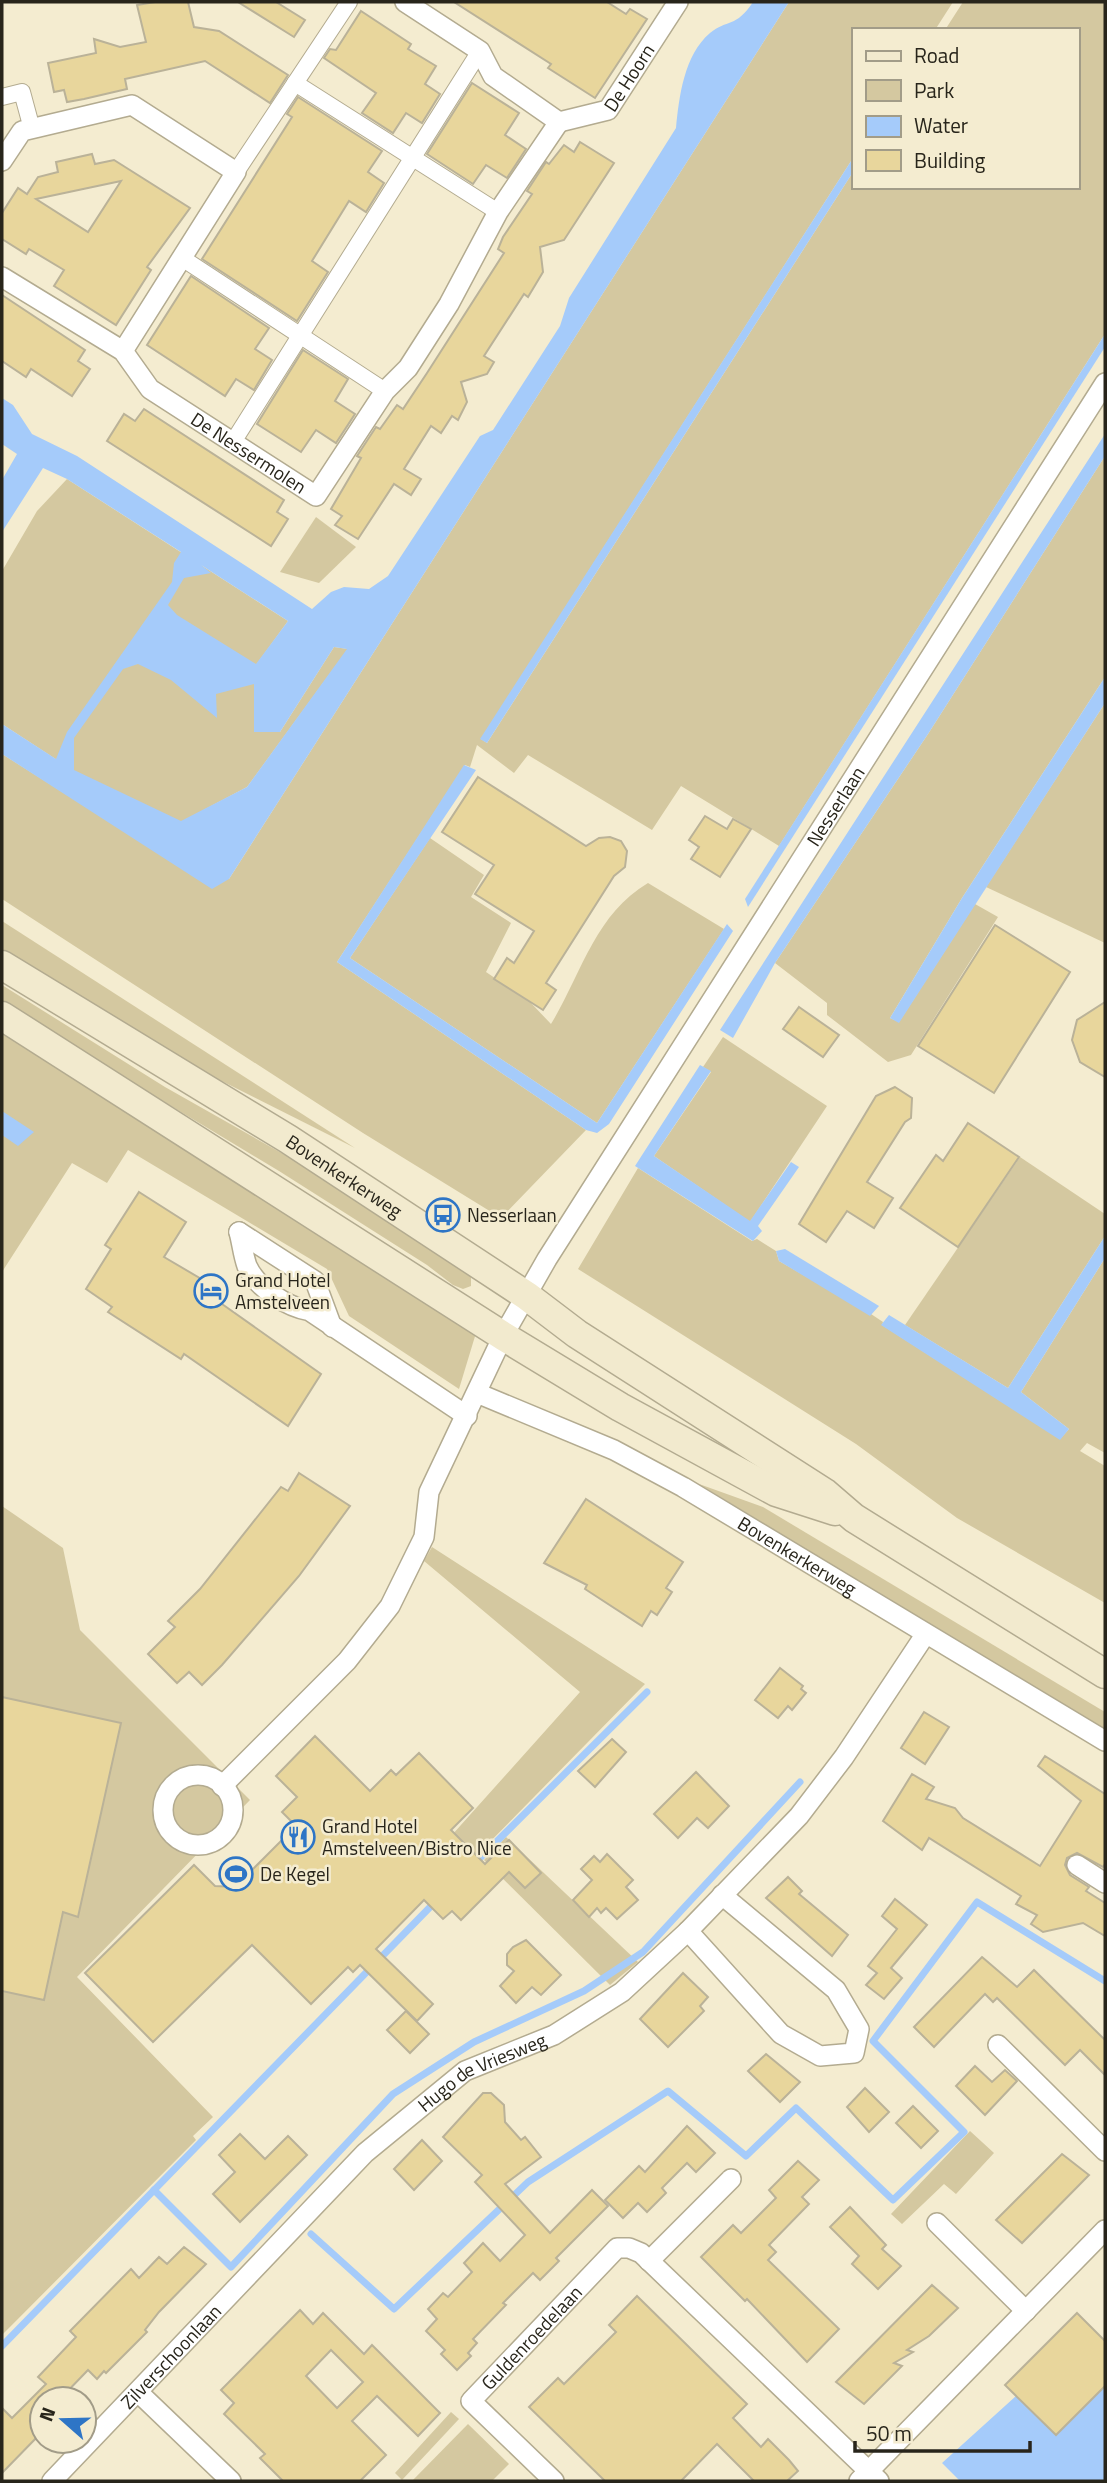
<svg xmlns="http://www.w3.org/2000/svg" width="1107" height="2483" font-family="'Titillium Web',sans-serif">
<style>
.green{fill:#d4c8a0}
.water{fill:#a5cbfa;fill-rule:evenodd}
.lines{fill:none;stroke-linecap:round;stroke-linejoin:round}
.stream{stroke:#a5cbfa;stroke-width:7}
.building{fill:#e8d69c;stroke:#bab298;stroke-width:2;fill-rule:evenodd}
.pedestrian-casing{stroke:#b3ab90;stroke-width:18}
.minor-casing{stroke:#b3ab90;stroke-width:22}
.secondary-casing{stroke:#b3ab90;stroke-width:31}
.pedestrian{stroke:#fff;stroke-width:16}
.minor{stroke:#fff;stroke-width:19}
.secondary{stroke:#f2eace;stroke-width:28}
.labels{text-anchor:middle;stroke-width:5;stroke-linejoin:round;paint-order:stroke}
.street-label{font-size:19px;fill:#28251b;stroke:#f4ecd0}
.poi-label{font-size:19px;fill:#28251b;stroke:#f4ecd0;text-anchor:start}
</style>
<rect width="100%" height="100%" fill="#f4ecd0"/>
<g class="green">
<polygon points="789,2 953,2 935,30 853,30 853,158 481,739 487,743 853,172 853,187 1077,187 1077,30 945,30 963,2 1105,2 1105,334 779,846 681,786 652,830 528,755 514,773 477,745 470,767 465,765 337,962 586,1130 501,1218 363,1133 2,899 2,754 201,879 229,879"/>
<polygon points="1105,456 1105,677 962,898 890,1018 899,1022 975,904 998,917 911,1055 888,1062 827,1015 827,1003 775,963 928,734"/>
<polygon points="67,479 288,621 256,665 280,732 334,647 348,649 247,787 181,822 74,771 2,724 2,571 37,511"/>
<polygon points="316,517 356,547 319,583 280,572"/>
<polygon points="1105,703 1105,943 986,887"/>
<path d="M430 838 484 875 471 897 511 923 486 972 530 1002 551 1024C581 975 595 914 648 883L724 929 597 1123 350 958Z"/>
<polygon points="2,921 355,1148 158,1049 2,949"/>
<polygon points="2,985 165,1087 292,1159 471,1275 471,1286 463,1289 453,1285 427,1265 279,1171 2,1004"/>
<polygon points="2,1033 476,1333 459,1389 349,1316 327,1269 128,1150 107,1183 72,1163 2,1272"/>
<polygon points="723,1037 827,1106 750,1222 654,1156 711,1072 703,1067"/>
<polygon points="1020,1157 1105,1214 1105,1236 1008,1388 905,1325"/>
<polygon points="638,1168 752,1241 757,1239 776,1251 779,1261 871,1314 883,1322 882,1325 1060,1439 1069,1429 1021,1392 1105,1258 1105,1453 1087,1443 1080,1451 1105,1466 1105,1603 957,1518 856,1444 578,1269"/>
<polygon points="699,1484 763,1507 1105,1712 1105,1732"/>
<polygon points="2,1506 63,1548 80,1630 250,1800 77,1977 213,2117 193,2136 196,2140 2,2335"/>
<polygon points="432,1547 645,1684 477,1855 452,1835 580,1692 424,1561"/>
<polygon points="506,1837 638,1962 610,1985 484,1860"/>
<polygon points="970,2131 994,2153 956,2194 944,2184 902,2224 891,2214"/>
<polygon points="451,2412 459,2419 402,2480 395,2473"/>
<polygon points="468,2424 509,2464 492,2481 412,2481"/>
</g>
<g class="water">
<path d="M753 2H789L229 879 212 889 2 754V724L56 759 67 732 172 582 174 563 181 552 67 479 43 468 2 532V480L17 454 2 444V398L13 405 32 434 77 456 312 609 331 592 344 587 369 589 388 576 480 436 493 430 560 326 569 298 676 128C679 97 684 55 710 33 727 19 736 28 753 2ZM201 565 288 621 256 664 177 615 168 605 184 578 211 573ZM334 647 347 649 247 787 181 821 74 770V738L123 669 138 664 171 680 217 718 216 694 254 684V732H280Z"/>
<polygon points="853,158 853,172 487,743 480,739"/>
<polygon points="1105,334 1105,347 748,907 745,899"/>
<polygon points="1105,434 1105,456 928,734 775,963 733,1038 720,1030"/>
<polygon points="1105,677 1105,703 899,1023 890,1018 962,898"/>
<polygon points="464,765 476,770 350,958 597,1123 727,924 733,931 609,1124 597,1133 586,1130 337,962"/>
<polygon points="700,1065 711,1071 654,1156 750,1221 791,1162 799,1167 758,1226 762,1231 753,1241 635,1166"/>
<polygon points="2,1111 34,1132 18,1146 2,1135"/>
<polygon points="1105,1236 1105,1258 1021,1392 1069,1429 1060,1440 881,1325 889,1315 1008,1388"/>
<polygon points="785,1249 879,1306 870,1316 779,1261 776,1251"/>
<polygon points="1105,2386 1105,2481 960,2481 942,2463 1016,2396 1056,2435"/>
</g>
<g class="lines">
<g class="stream">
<polyline points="474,1864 647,1692"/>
<polyline points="154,2190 231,2267 393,2094 474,2042 584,1991 643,1952 800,1782"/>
<polyline points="311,2234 394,2309 528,2182 668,2091 746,2156 796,2108 893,2200 964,2132 873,2041 977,1902 1105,1981"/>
<polyline points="2,2346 435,1902"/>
</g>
</g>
<g class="building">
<polygon points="155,2 188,2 194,27 219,31 288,75 270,103 205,61 125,79 127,89 84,99 67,102 64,90 54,92 48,63 96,53 94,39 120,47 146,42 137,5"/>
<polygon points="238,2 276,2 305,20 294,37"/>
<polygon points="454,2 607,2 626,14 630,9 647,19 595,98 548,68 551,64"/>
<polygon points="361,11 411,44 408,49 436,66 425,84 440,94 422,123 406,113 393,133 362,113 376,93 324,58 330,49 336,50"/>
<polygon points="472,83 519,113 505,135 526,149 507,178 486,165 473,184 427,154"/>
<polygon points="298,97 382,151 368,172 384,183 366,212 349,201 312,261 328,272 297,321 202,259 292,117 287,114"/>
<polygon points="580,142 614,163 564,240 540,247 543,272 528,297 524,294 484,356 494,362 487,374 461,382 467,402 458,420 452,416 441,433 431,426 404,469 421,479 411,495 394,484 358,539 335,525 342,516 331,509 361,458 357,456 376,427 380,429 397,405 403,409 427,373 504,253 498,249 503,237 532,194 527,191 546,162 549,164 564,145 574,152"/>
<path d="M92 154 95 164 114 160 190 208 147 267 151 270 116 325 54 286 64 270 29 249 26 254 2 239V213L18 188 27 194 38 177 58 172 56 162ZM121 181 88 232 36 199Z"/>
<polygon points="191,276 269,328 255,349 272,360 254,390 236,379 225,396 147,345"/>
<polygon points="2,295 85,350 78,361 90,369 72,396 31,369 26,377 2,361"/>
<polygon points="303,350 348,379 335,401 355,414 336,443 316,430 301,452 257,424"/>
<polygon points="144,409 284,500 277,512 288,519 271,546 107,441 124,414 135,421"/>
<polygon points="478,777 586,846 599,838 610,837 621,841 627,851 625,867 614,876 546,983 556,990 543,1010 494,979 507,958 514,963 534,931 475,894 494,865 442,832"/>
<polygon points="705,816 727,829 733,819 751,829 720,877 691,859 699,847 689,840"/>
<polygon points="995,925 1070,972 994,1093 918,1046"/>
<polygon points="1105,1002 1105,1077 1080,1062 1072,1040 1077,1020"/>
<polygon points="799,1007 839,1035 823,1057 783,1029"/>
<polygon points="895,1087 912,1098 911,1118 905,1122 867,1182 893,1198 874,1228 847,1211 826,1242 799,1224 876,1096"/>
<polygon points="968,1123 1019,1157 958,1247 900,1208 936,1155 943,1161"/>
<polygon points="139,1192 186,1222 164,1257 220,1290 222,1304 321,1374 288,1426 184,1354 181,1359 108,1312 112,1307 86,1289 111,1249 105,1245"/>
<polygon points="299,1473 350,1506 299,1576 222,1665 202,1685 189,1672 177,1683 148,1654 175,1627 168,1621 200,1589 281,1487 288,1491"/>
<polygon points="586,1499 683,1562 666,1588 672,1592 657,1615 651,1611 642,1626 585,1589 587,1585 544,1563"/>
<polygon points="780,1668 803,1686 801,1689 806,1693 792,1710 788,1706 778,1718 755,1700"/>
<polygon points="2,1697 121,1723 78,1917 63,1912 44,2000 2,1991"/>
<polygon points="924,1712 949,1727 925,1764 901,1748"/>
<polygon points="315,1736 370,1791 391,1770 396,1775 419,1753 473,1808 451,1830 485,1864 509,1840 541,1873 525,1888 509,1872 461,1920 452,1911 443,1919 424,1900 376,1949 433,2004 417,2021 360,1965 353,1972 348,1967 311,2004 252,1945 153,2042 85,1973 194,1865 215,1886 235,1887 242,1876 249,1873 296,1826 282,1812 297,1797 276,1776"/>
<polygon points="612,1739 626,1752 595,1787 578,1771"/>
<polygon points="1045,1756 1105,1794 1105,1864 1103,1867 1077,1853 1067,1858 1065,1865 1070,1875 1089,1887 1086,1891 1105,1903 1105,1936 1083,1923 1043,1932 1031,1924 1037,1915 1016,1904 1021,1896 929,1838 922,1850 883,1821 912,1774 934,1787 926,1799 955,1808 963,1818 1040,1866 1081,1801 1038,1766"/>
<polygon points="696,1772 729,1806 708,1828 697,1818 678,1838 654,1814"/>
<polygon points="607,1854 633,1880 626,1887 638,1900 617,1919 606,1908 601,1913 597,1908 589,1917 573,1900 592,1880 581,1869 594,1856 600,1862"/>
<polygon points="788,1877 802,1891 799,1894 848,1935 832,1956 766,1898"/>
<polygon points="895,1899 927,1925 891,1968 902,1978 884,1999 866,1985 877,1973 868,1966 897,1929 882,1916"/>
<polygon points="526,1940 561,1975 541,1995 532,1987 516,2003 500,1986 514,1971 507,1965 507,1954 513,1947"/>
<polygon points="982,1957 1017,1987 1034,1970 1105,2040 1105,2075 1080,2050 1065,2065 997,1998 993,2002 985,1994 934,2047 914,2027"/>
<polygon points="683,1973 708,1997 700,2006 704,2011 668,2047 640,2019"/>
<polygon points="406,2011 429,2034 410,2053 387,2030"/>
<polygon points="766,2054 800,2082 780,2102 748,2071"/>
<polygon points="975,2066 992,2082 1005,2070 1017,2081 985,2115 956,2086"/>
<polygon points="865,2088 889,2112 869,2132 847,2107"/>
<polygon points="483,2093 491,2093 504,2105 505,2122 521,2140 525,2137 541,2157 505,2184 550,2233 592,2190 608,2206 556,2258 559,2261 540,2280 533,2273 503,2303 506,2305 473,2339 477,2343 468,2353 471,2356 457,2370 441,2354 445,2350 426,2331 437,2319 428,2309 443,2293 448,2297 472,2272 464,2263 483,2243 500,2261 525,2235 475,2182 482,2175 443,2137"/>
<polygon points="913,2106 938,2131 921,2148 896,2123"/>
<polygon points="687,2126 715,2153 696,2172 687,2163 662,2188 666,2193 647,2212 638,2203 623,2218 605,2200 639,2166 645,2172"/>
<polygon points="240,2134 265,2159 288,2136 307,2155 240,2222 213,2194 235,2172 219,2155"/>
<polygon points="422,2140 442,2161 414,2190 394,2169"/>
<polygon points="1062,2154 1089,2175 1022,2243 996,2220"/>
<polygon points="798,2161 819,2180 802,2197 809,2204 769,2245 776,2252 768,2260 839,2329 807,2362 747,2299 745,2301 701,2257 733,2225 741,2233 776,2198 769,2190"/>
<polygon points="850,2207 886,2245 882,2249 901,2266 878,2289 852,2264 859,2256 830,2227"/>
<polygon points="184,2247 206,2264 159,2312 145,2330 147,2332 106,2373 104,2371 97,2379 88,2370 60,2399 42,2399 42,2432 2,2473 2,2408 12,2418 46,2384 38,2377 76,2337 70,2331 131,2269 139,2278 159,2257 167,2264"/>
<polygon points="932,2285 958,2308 929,2336 907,2350 913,2352 894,2363 902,2366 864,2404 836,2382"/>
<polygon points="637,2296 747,2404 733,2418 761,2447 768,2439 789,2460 798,2471 787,2481 754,2481 717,2444 681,2481 605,2481 529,2407 558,2378 564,2384 616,2332 609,2325"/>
<path d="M300 2310 313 2324 323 2313 364 2354 372 2345 440 2413 418 2436 377 2396 352 2421 386 2455 360 2481H283L260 2458 265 2454 224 2414 234 2403 221 2390ZM331 2350 363 2382 337 2408 306 2376Z"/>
<polygon points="1077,2313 1105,2341 1105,2386 1056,2435 1005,2385"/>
</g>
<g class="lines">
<defs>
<g id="pedestrian">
<polyline points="295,83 498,212"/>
<polyline points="2,97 22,92 32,129"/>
<polyline points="236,172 349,2"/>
<polyline points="182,258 385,391"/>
<polyline points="233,442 480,51"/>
</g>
<g id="minor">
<polyline points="405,2 480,51 493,76 559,122"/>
<path id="s1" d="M559 122 608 110 678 2"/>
<polyline points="2,161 22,131 132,105 236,172 123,351"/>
<path id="s2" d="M2 277 123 351 150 389 316 496 385 391 408 368 449 304 498 212 559 122"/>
<path d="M239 1232C242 1243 243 1255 247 1266 257 1288 287 1307 310 1311L467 1416"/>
<polyline points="239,1232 315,1281 332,1327"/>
<path id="s3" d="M477 1393 614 1450 683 1487 1105 1741"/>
<circle cx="198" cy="1810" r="35"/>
<path id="s4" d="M222 1786 347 1661 390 1606 424 1537 429 1492 503 1336 547 1259 1105 383"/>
<polyline points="1077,1865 1105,1883"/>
<polyline points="688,1931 781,2034 820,2056 854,2053 859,2029 836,1990 722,1895"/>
<polyline points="998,2045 1105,2151"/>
<polyline points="937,2223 1026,2311"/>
<polyline points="649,2261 731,2179"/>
<polyline points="138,2392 231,2481"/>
<path id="s5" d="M52 2481 365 2153 465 2071 554 2035 622 1992 688 1931 799 1816 844 1757 925 1635"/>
<path id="s6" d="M554 2481 471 2401 617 2248H629L641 2253 879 2481"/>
<polyline points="859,2481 1105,2230"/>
</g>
<g id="secondary">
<path id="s7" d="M2 965 288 1139 527 1296 577 1334 825 1493 854 1518 1105 1674"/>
<polyline points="2,1016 503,1336 620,1407 776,1492 835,1511"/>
</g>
</defs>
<use href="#pedestrian" class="pedestrian-casing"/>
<use href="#minor" class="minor-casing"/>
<use href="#secondary" class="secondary-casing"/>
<use href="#pedestrian" class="pedestrian"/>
<use href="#minor" class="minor"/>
<use href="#secondary" class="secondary"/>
</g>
<defs>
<symbol id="bus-ring" viewBox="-11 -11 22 22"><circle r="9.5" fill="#f4ecd0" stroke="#2e75c6" stroke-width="1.5"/><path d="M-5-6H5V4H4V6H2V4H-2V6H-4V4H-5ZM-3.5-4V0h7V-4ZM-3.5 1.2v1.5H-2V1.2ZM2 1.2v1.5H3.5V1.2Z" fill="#2e75c6"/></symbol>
<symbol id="hotel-ring" viewBox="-11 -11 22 22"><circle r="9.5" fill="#f4ecd0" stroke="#2e75c6" stroke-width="1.5"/><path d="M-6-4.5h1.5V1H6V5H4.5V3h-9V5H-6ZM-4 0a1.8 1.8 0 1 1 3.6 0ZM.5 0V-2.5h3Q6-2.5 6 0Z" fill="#2e75c6"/></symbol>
<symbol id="restaurant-ring" viewBox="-11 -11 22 22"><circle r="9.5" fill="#f4ecd0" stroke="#2e75c6" stroke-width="1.5"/><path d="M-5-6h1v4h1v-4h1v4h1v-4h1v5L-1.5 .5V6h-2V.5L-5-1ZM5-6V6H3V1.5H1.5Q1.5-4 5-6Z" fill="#2e75c6"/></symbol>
<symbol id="stadium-ring" viewBox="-11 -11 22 22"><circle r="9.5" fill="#f4ecd0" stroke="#2e75c6" stroke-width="1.5"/><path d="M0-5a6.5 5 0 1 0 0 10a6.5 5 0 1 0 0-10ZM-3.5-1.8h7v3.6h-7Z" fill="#2e75c6"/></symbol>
</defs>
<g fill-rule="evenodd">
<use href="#bus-ring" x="424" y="1196" width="38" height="38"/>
<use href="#hotel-ring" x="192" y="1272" width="38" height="38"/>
<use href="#restaurant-ring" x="279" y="1818" width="38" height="38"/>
<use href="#stadium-ring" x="217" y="1855" width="38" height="38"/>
</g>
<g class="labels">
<g class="street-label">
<text dy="7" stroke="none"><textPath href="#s1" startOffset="89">De Hoorn</textPath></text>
<text dy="7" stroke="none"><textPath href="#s2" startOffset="306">De Nessermolen</textPath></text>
<text dy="7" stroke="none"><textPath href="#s4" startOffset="1167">Nesserlaan</textPath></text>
<text dy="7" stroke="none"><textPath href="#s7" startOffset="402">Bovenkerkerweg</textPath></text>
<text dy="7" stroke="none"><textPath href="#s3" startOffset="360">Bovenkerkerweg</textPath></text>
<text dy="7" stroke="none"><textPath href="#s5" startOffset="597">Hugo de Vriesweg</textPath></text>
<text dy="7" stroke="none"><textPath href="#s6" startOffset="203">Guldenroedelaan</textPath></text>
<text dy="7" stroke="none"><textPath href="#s5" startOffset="172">Zilverschoonlaan</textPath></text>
</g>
<g class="poi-label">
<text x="467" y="1222">Nesserlaan</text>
<text x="235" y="1287">Grand Hotel<tspan x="235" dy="22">Amstelveen</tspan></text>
<text x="322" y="1833">Grand Hotel<tspan x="322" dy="22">Amstelveen/Bistro Nice</tspan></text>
<text x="260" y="1881">De Kegel</text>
</g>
</g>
<rect width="1107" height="2483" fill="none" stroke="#28251b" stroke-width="7"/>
<rect x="852" y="28" width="228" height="161" fill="#f4ecd0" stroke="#a29c88" stroke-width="2"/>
<rect x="866" y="51" width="35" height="10" fill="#f2eace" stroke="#a29c88" stroke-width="2"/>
<text x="914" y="63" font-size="21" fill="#28251b">Road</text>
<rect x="866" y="80" width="35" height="21" fill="#d4c8a0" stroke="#a29c88" stroke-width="2"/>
<text x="914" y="98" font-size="21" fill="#28251b">Park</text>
<rect x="866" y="116" width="35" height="21" fill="#a5cbfa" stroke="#a29c88" stroke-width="2"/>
<text x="914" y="133" font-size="21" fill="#28251b">Water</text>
<rect x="866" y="150" width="35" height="21" fill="#e8d69c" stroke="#a29c88" stroke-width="2"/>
<text x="914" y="168" font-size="21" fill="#28251b">Building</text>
<g transform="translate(63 2420) rotate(290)"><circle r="33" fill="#f4ecd0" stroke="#a29c88" stroke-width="2"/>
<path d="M0-5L12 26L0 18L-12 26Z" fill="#2e75c6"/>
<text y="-10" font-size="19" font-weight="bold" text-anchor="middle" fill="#28251b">N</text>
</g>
<path d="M855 2441v10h175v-10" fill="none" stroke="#28251b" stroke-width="3.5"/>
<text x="866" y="2441" font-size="21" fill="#28251b" stroke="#f4ecd0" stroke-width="5" paint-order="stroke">50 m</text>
</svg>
